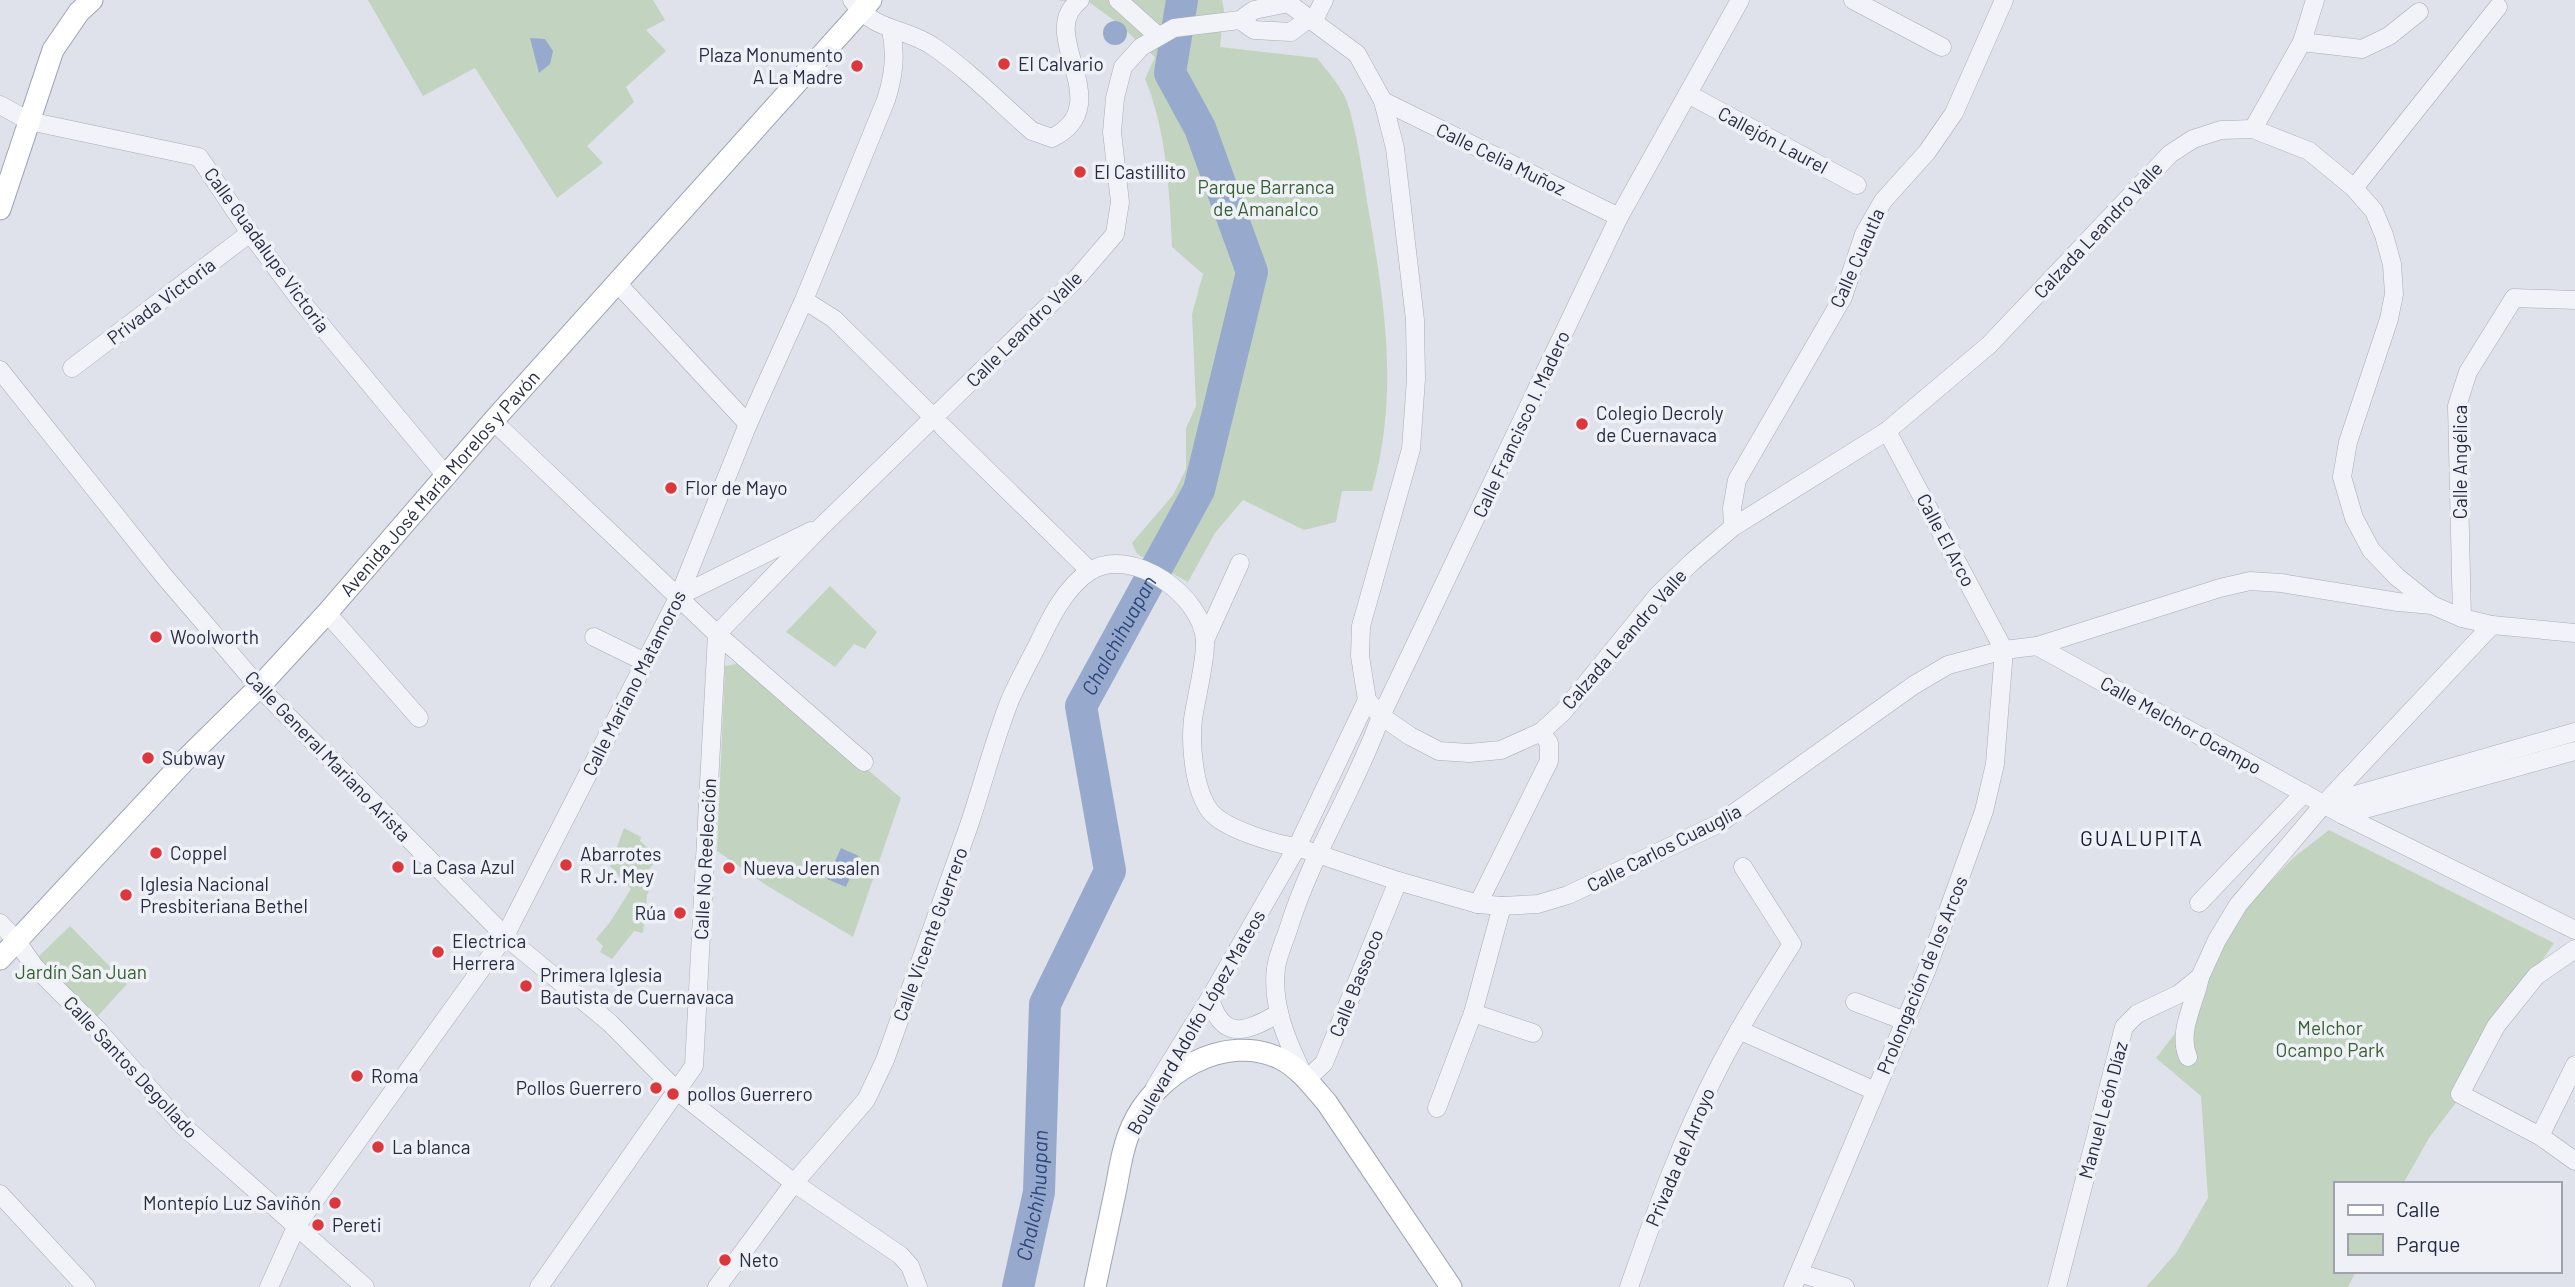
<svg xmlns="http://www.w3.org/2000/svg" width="2575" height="1287" font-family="Barlow,sans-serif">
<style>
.green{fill:#c2d4bf}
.water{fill:#97aacd}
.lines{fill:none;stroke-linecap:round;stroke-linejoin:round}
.river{stroke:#97aacd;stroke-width:32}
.minor-casing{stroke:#a8acb8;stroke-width:19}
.major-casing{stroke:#9da4b7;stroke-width:23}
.minor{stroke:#f2f3f8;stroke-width:18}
.major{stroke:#fff;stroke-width:21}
.poi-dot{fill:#db383d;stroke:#eff1f7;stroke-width:2.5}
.labels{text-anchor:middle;stroke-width:7;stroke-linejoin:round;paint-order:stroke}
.poi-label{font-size:19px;fill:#262d42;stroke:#eff1f7;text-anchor:start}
.street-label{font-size:19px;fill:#262d42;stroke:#eff1f7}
.park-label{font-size:19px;fill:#355f32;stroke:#eff1f7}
.water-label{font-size:21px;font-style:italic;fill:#2d467a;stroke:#eff1f7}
.neighbourhood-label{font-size:21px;letter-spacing:2px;fill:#191e33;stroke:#eff1f7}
</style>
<rect width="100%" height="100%" fill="#dfe2ea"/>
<g class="green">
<polygon points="368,0 653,0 665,20 646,30 666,51 626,87 634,102 587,146 603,163 557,198 475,68 423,96"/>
<path d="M1057 0H1222L1224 10 1220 47 1317 58C1327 71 1342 87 1347 102 1357 132 1362 170 1367 201 1384 300 1400 392 1372 491H1342L1336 522 1304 530 1243 500 1215 533 1188 582 1137 554 1132 543 1173 495 1186 469V428L1196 406 1192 314 1203 274 1172 247C1170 194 1166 128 1145 79L1155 57 1115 21 1086 0 1076 3Z"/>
<polygon points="830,586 877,632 865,649 854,644 835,667 786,632"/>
<polygon points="742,663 901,798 853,937 766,885 717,851 725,666"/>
<polygon points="624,828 641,837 640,841 659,857 648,870 655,878 647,895 643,933 634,931 612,959 600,952 603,946 596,939 610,922 631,889 610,866"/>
<polygon points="2329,830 2554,943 2525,985 2458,1100 2429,1138 2403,1184 2335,1184 2335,1271 2356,1271 2348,1287 2146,1287 2176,1253 2208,1198 2201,1096 2156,1058 2194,1009 2216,953 2251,902 2293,858"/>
<polygon points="70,926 127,984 95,1019 35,960"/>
</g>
<g class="water">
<circle cx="1115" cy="33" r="12"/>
<polygon points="530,38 545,39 553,51 550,64 539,73"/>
<polygon points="841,848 859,856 846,887 827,879"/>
</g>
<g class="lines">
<path class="river" id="s1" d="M1018 1287 1039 1192 1045 1004 1110 871 1081 706 1199 490 1252 272 1200 128 1170 73 1182 0"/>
<defs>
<g id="minor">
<path d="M852 0C874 32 905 27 934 47 969 71 1000 103 1032 131L1052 138C1120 104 1034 34 1080 0"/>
<polyline points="1118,0 1158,36"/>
<polyline points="1853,0 1942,47"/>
<polyline points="1240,20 1254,30 1291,32 1308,19"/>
<polyline points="1314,20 1324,0"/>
<polyline points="2302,42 2362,49 2389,36 2419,12"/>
<polyline points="1688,94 1857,185"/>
<polyline points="1383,101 1619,217"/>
<polyline points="0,105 29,121 199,157 250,233 301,301 447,477"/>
<polyline points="2253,129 2302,42 2315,0"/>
<polyline points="2354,188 2498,7"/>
<polyline points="618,284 748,424"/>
<polyline points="804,300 834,319 934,418"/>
<polyline points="72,368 250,233"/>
<polyline points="0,370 164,576 259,687 505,936 610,1023 676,1090 794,1183 900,1255 910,1266 918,1287"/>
<polyline points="493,421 717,634 864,762"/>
<polyline points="942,426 1090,571"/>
<polyline points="1887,431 2004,650"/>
<polyline points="1733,527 1732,508 1737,480 1843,297 1864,234 1883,201 1927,152 1954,113 2004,0"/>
<polyline points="679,596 811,531"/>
<polyline points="327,613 419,718"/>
<polyline points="2462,618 2457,406 2468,372 2514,298 2575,300"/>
<polyline points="717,634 821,527 1078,277 1115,234 1120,202 1112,132 1115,98 1123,67 1141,47 1174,28 1240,20 1254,10 1288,3 1357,54 1383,101 1395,148 1415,320 1416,379 1411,449 1361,626 1360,656 1367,700 1381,716 1410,736 1439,751 1469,753 1501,750 1541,732 1563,712 1658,595 1692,562 1733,527 1887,431 1989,345 2170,154 2193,139 2221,130 2253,129 2309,151 2354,188 2374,211 2384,235 2392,264 2394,294 2389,319 2348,442 2342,477 2354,518 2371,550 2397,577 2432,605 2462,618 2492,625 2575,633"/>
<polyline points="594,637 645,662"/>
<polyline points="1205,640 1240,563"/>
<polyline points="2037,646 2343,815 2575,930"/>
<polyline points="2324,804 2575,732"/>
<polyline points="2343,815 2575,751"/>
<path d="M1398 881 1324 1063 1306 1080C1289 1046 1271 1007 1276 968 1278 954 1285 940 1289 927 1312 853 1355 789 1381 716L1619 217 1740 0"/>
<polyline points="2199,903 2304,793"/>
<polyline points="1478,904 1549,761 1549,743 1541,732"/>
<polyline points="0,923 16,940 34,966 96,1028 182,1125 365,1287"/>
<polyline points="2575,949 2536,976 2496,1026 2460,1094 2540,1136 2575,1161"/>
<path d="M1210 998C1222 1043 1249 1031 1279 1013"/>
<polyline points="1855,1002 1905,1021"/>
<polyline points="1473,1013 1533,1033"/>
<polyline points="1739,1030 1875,1091"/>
<path d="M2188 1057C2177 1031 2195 1004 2200 977"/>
<polyline points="1155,1087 1210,998 1297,847 1367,700"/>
<polyline points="1437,1108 1473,1013 1502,906"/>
<polyline points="2540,1136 2575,1065"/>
<polyline points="0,1194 86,1287"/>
<polyline points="1799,1273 1845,1287"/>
<path d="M269 1287 297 1225 505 936 679 596 748 424 804 300 886 100C894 75 896 55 891 29"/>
<polyline points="539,1287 694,1066 717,634"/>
<path d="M717 1287 794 1183 866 1100 885 1060C912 984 940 908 967 831 982 788 993 743 1010 700 1018 682 1027 665 1036 648 1049 621 1064 588 1090 571 1132 545 1203 596 1205 641 1206 660 1196 698 1193 719 1190 745 1194 790 1210 811 1224 829 1275 844 1297 847L1398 881 1478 904 1502 906 1538 904 1568 895 1720 823 1914 685 1948 665 2004 650 2037 646 2220 588 2250 581 2281 583 2398 602 2432 605"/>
<path d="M1629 1287C1655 1213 1682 1138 1718 1069 1740 1026 1766 985 1792 944L1743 867"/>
<polyline points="1793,1287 1927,969 1984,811 1995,764 2004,650"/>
<polyline points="2057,1287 2124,1027 2137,1014 2179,994 2200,977 2217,940 2238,905 2324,804 2492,625"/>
</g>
<g id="major">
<polyline points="0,209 53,50 79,12 92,0"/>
<path id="s2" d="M0 959 187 758 259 687 327 613 493 421 871 0"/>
<path d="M1095 1287C1102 1254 1109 1221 1116 1188 1120 1167 1123 1146 1132 1126 1155 1074 1225 1031 1281 1059 1299 1068 1314 1088 1327 1103L1451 1287"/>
</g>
</defs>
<use href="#minor" class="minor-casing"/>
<use href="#major" class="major-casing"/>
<use href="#minor" class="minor"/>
<use href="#major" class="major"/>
</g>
<g class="poi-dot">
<circle cx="1004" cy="64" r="7"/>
<circle cx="857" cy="66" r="7"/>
<circle cx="1080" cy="172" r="7"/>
<circle cx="1582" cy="424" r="7"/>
<circle cx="671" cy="488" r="7"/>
<circle cx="156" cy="637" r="7"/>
<circle cx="148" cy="758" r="7"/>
<circle cx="156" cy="853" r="7"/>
<circle cx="566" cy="865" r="7"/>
<circle cx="398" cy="867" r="7"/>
<circle cx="729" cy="868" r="7"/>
<circle cx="126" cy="895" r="7"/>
<circle cx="680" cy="913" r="7"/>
<circle cx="438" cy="952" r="7"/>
<circle cx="526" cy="986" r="7"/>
<circle cx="357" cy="1076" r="7"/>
<circle cx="656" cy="1088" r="7"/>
<circle cx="673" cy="1094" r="7"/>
<circle cx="378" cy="1147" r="7"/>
<circle cx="335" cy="1203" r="7"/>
<circle cx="318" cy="1225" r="7"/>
<circle cx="725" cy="1260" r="7"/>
</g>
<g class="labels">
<g class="poi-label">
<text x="843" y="62" text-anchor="end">Plaza Monumento<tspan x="843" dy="22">A La Madre</tspan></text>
<text x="1018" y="71">El Calvario</text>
<text x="1094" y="179">El Castillito</text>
<text x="1596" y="420">Colegio Decroly<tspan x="1596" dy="22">de Cuernavaca</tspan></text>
<text x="685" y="495">Flor de Mayo</text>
<text x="170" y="644">Woolworth</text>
<text x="162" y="765">Subway</text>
<text x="170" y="860">Coppel</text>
<text x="580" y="861">Abarrotes<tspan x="580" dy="22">R Jr. Mey</tspan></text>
<text x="412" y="874">La Casa Azul</text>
<text x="743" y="875">Nueva Jerusalen</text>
<text x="140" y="891">Iglesia Nacional<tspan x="140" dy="22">Presbiteriana Bethel</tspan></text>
<text x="666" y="920" text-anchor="end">Rúa</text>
<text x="452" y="948">Electrica<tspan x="452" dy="22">Herrera</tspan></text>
<text x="540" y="982">Primera Iglesia<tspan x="540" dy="22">Bautista de Cuernavaca</tspan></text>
<text x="371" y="1083">Roma</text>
<text x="642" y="1095" text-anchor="end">Pollos Guerrero</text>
<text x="687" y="1101">pollos Guerrero</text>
<text x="392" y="1154">La blanca</text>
<text x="321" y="1210" text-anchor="end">Montepío Luz Saviñón</text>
<text x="332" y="1232">Pereti</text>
<text x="739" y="1267">Neto</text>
</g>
<g class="street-label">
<text transform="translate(1773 140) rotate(28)" y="7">Callejón Laurel</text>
<text transform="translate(1501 159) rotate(26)" y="7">Calle Celia Muñoz</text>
<text transform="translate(2098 230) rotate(-47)" y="7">Calzada Leandro Valle</text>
<text transform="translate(267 250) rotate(54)" y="7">Calle Guadalupe Victoria</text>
<text transform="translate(1857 258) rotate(-66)" y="7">Calle Cuautla</text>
<text transform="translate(161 301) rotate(-37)" y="7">Privada Victoria</text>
<text transform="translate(1024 329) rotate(-45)" y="7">Calle Leandro Valle</text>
<text transform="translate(1521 424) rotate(-65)" y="7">Calle Francisco I. Madero</text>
<text transform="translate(2460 462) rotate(-90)" y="7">Calle Angélica</text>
<text dy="7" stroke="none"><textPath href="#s2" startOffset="648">Avenida José María Morelos y Pavón</textPath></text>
<text transform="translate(1946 540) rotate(62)" y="7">Calle El Arco</text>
<text transform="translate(1624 639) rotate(-49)" y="7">Calzada Leandro Valle</text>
<text transform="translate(634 683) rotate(-63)" y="7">Calle Mariano Matamoros</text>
<text transform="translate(2181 725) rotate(29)" y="7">Calle Melchor Ocampo</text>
<text transform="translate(328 756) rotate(46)" y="7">Calle General Mariano Arista</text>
<text transform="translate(1664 848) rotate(-27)" y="7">Calle Carlos Cuauglia</text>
<text transform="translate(705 859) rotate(-87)" y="7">Calle No Reelección</text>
<text transform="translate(930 934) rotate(-70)" y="7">Calle Vicente Guerrero</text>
<text transform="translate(1922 975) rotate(-68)" y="7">Prolongación de los Arcos</text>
<text transform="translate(1356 983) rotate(-68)" y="7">Calle Bassoco</text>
<text transform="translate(1196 1022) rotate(-60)" y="7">Boulevard Adolfo López Mateos</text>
<text transform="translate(131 1067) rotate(47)" y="7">Calle Santos Degollado</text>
<text transform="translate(2103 1110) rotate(-75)" y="7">Manuel León Díaz</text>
<text transform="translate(1680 1157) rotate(-67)" y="7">Privada del Arroyo</text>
</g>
<g class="park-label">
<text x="1266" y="194">Parque Barranca<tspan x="1266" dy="22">de Amanalco</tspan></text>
<text x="81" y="979">Jardín San Juan</text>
<text x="2330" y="1035">Melchor<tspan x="2330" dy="22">Ocampo Park</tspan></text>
</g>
<g class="water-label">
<text dy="7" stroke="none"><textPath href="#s1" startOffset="681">Chalchihuapan</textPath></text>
<text dy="7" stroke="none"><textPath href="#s1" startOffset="93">Chalchihuapan</textPath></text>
</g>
<g class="neighbourhood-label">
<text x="2142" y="846">GUALUPITA</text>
</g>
</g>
<rect x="2334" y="1182" width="228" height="91" fill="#eff1f7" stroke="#9fa3af" stroke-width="2"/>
<rect x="2348" y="1205" width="35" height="10" fill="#ffffff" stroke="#9fa3af" stroke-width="2"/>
<text x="2396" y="1217" font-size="21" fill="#262d42">Calle</text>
<rect x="2348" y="1234" width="35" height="21" fill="#c2d4bf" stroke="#9fa3af" stroke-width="2"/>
<text x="2396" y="1252" font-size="21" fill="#262d42">Parque</text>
</svg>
